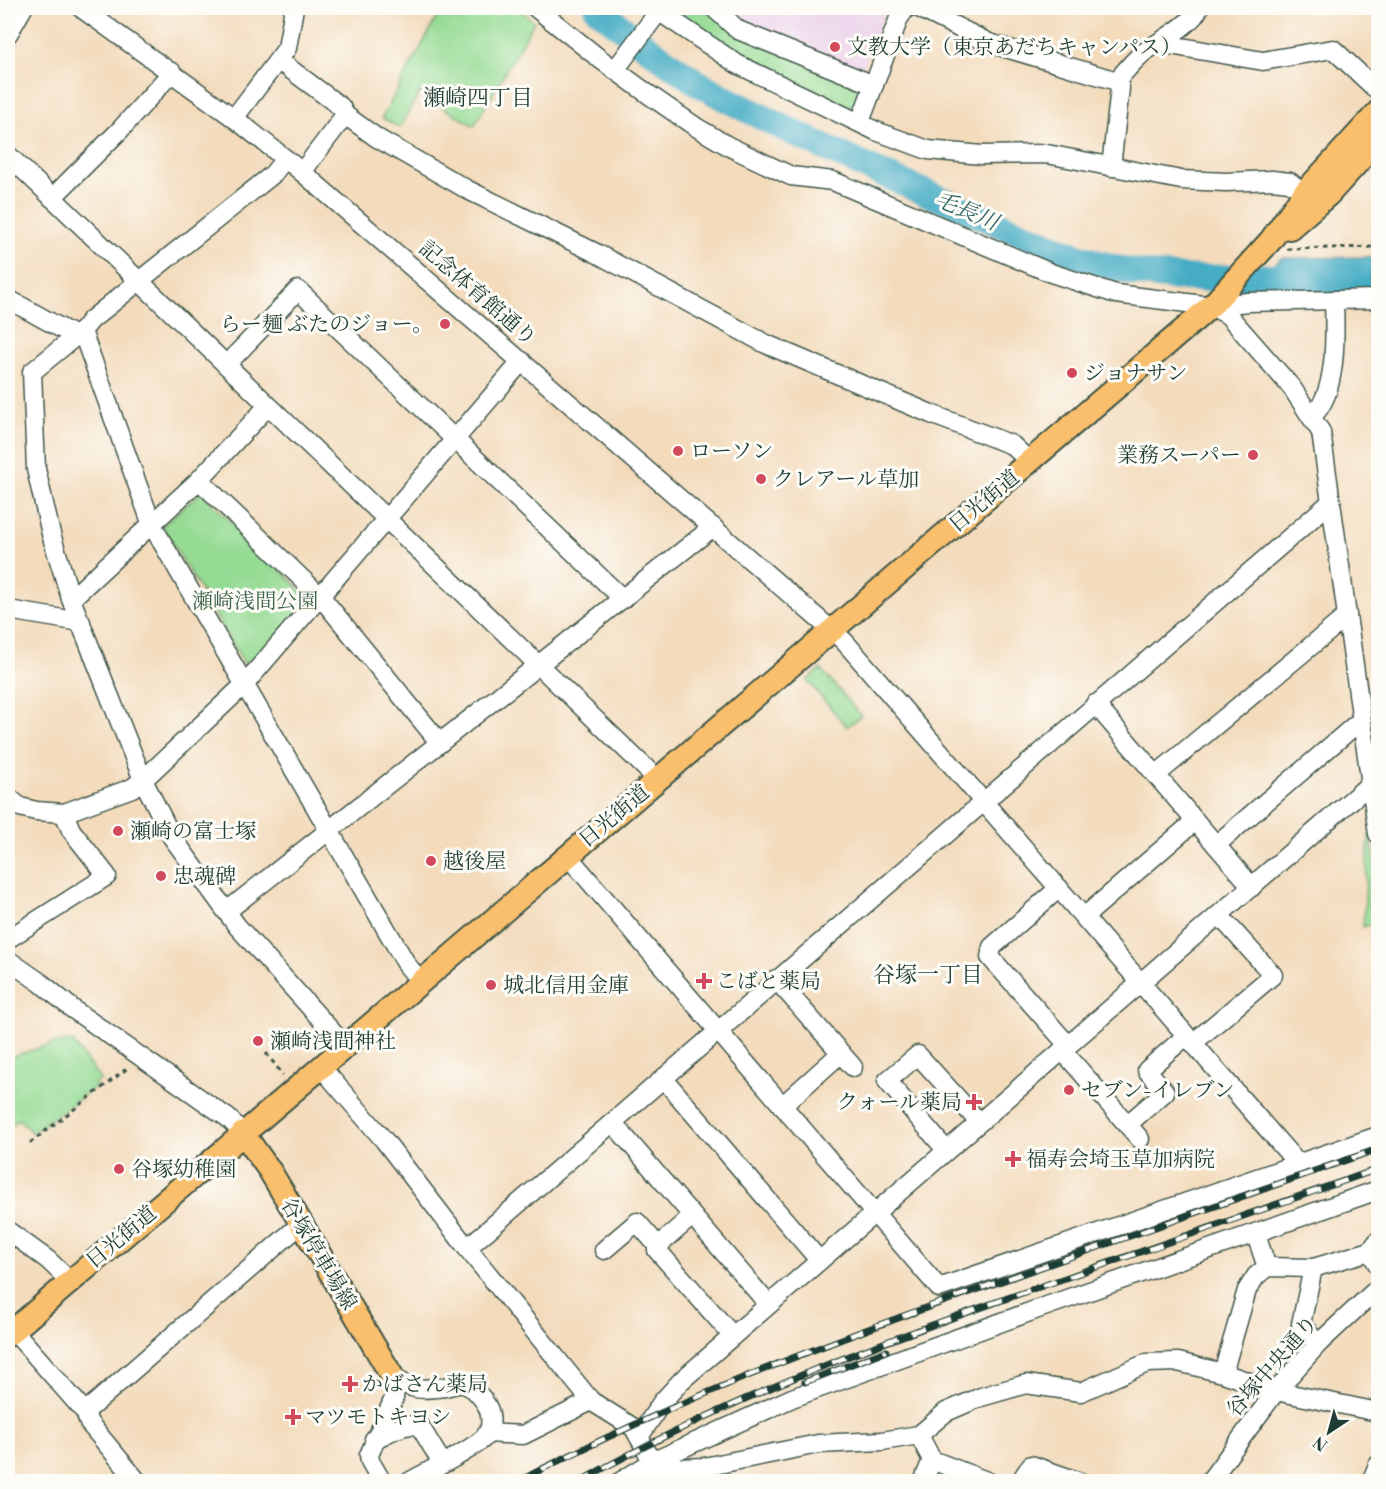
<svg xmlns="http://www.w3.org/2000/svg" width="1386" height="1489" font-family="'Libre Bodoni','Noto Serif JP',serif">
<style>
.built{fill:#ebd1eb}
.green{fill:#96db94;stroke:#5a8c64;stroke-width:1.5}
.water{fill:#44acc4;stroke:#32747c;stroke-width:1.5}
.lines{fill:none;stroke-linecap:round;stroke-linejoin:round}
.river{stroke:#44acc4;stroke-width:27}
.minor-casing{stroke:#3f5548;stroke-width:21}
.major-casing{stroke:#3f5548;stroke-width:26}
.path{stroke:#3f5548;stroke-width:3;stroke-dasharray:4.5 4.5;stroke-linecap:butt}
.minor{stroke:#fff;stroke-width:18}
.major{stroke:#f9bf6c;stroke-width:22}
.rail-casing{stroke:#1f3d34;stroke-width:7}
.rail{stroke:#fdfcf7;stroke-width:4.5;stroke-dasharray:14;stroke-linecap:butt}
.poi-dot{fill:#d1495b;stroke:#fdfcf7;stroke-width:2}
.labels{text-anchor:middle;stroke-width:6;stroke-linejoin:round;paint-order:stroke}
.poi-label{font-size:21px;fill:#1f3d34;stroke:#fdfcf7;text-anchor:start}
.street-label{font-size:21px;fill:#1f3d34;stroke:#fdfcf7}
.park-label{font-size:21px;fill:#3d644c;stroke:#fdfcf7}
.neighbourhood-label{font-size:22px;fill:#1f3d34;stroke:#fdfcf7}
.water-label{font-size:22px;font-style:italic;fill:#2c6466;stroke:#fdfcf7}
</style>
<rect width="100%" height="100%" fill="#fdfcf7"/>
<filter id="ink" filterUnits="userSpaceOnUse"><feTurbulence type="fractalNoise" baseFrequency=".0167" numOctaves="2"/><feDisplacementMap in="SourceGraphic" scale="12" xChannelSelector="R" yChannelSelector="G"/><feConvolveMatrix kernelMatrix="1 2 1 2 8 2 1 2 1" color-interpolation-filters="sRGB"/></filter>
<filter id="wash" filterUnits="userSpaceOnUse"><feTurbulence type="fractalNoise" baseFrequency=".008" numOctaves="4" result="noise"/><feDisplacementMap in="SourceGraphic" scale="24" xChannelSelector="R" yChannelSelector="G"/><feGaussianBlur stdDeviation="1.35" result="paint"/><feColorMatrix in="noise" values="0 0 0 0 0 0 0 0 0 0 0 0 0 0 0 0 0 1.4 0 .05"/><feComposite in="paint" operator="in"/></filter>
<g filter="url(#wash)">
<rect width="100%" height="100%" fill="#f3dbbc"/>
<polygon class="built" points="721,8 887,8 862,69 739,25"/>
<g class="green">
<polygon points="442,8 518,8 534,22 474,126 419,93 400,128 382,118"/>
<polygon points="667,8 708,8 858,84 861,93 853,109 847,110 738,56"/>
<polygon points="201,492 310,599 248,670 162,526"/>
<polygon points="821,669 861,716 847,727 807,680"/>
<polygon points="1369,835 1371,835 1378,889 1378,922 1363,927"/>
<polygon points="72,1041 101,1080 95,1083 96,1087 32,1133 19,1119 8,1127 8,1058 51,1044"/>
</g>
<polygon class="water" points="1378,257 1378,294 1243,299 1281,258"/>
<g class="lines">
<path class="river" d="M597 8C628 33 659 57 692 79 718 96 747 109 776 124 838 155 902 183 966 210 1017 231 1069 257 1123 270 1180 283 1241 277 1299 276"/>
</g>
</g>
<g filter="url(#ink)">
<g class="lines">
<defs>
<g id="minor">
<polyline points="81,8 234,118 302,172 844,641 1298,1164"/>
<polyline points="536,8 600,59 648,94 696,127 730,147 791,176 833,181 1051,273 1116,294 1211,306 1248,302 1378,299"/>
<polyline points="654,8 737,64 876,131 928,150 982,155 1047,154 1181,180 1226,182 1272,180 1290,182 1304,193"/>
<polyline points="714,8 738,30 874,85"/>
<polyline points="919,8 989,43 1117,81"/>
<polyline points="8,34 23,8"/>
<polyline points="1158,43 1263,61 1333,49 1378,91"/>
<polyline points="278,60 287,48 294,8"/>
<polyline points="615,70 659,11"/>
<polyline points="345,115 377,138 468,190 596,253 766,344 931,414 1012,445 1030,462"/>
<polyline points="234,118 278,60 341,107 345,115 302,172"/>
<polyline points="860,122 899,18 906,8"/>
<polyline points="8,155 657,779"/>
<polyline points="285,159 272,175 139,281 91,320 82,331 152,525 407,965 420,981"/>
<path d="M1111 167 1120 88 1117 81C1125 71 1133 61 1143 53 1158 42 1193 24 1199 8"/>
<polyline points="52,198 120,130 172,72"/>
<polyline points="8,299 75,336"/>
<polyline points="1211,306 1228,315 1292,388 1321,432 1378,834"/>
<polyline points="82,331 32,372 36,469 51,534 71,599 143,780 172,837 237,926 345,1046"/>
<polyline points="226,365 298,290 623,599"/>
<path d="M1312 416C1338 394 1335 332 1334 300"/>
<polyline points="199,480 321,597 440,743"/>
<polyline points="71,599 199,480 268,406"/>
<polyline points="8,610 81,622"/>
<polyline points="1095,704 1252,887"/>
<polyline points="1156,775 1347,616"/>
<polyline points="8,797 20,807 36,811 64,813 132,788 143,780 244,685 522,361"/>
<polyline points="1216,845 1361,720"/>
<polyline points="567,855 939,1288 1378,1136"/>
<polyline points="1059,888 992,947 990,957 1068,1045"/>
<polyline points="227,911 713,527"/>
<polyline points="1084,917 1195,821"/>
<polyline points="8,939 107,876 71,830 64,813"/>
<polyline points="8,960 41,983 74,1010 228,1118 243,1133"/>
<polyline points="776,979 853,1067"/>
<polyline points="1193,1043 1273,975 1219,915"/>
<polyline points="1062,1050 1140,1139"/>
<polyline points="321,1067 384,1140 467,1248 591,1401 634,1428 658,1472"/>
<polyline points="663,1078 819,1260"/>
<polyline points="782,1106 841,1053"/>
<polyline points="613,1123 768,1304"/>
<polyline points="1128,1124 1165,1092 1147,1070 1186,1036"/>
<polyline points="946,1150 887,1081 918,1055 979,1122"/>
<polyline points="8,1231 48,1260 70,1281"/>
<polyline points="1257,1238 1267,1267"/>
<polyline points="1378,1241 1370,1251 1378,1265"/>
<polyline points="658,1246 692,1216"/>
<polyline points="467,1248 1331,502"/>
<polyline points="604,1250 637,1222 658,1246 657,1250 732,1335"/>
<polyline points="1313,1268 1301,1324 1318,1344"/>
<polyline points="13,1330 85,1412 89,1423 138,1482"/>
<polyline points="1223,1373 1247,1290 1256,1276 1267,1267 1313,1268 1370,1251"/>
<path d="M392 1376C412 1391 421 1390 445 1387 450 1386 458 1383 463 1384 473 1386 482 1397 487 1406 491 1413 492 1425 488 1433 480 1447 426 1472 409 1482"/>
<polyline points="85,1412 301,1224"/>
<polyline points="487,1433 523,1435 591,1401"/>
<polyline points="919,1435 932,1460 923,1482"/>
<polyline points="639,1437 662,1402 682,1380 1371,783"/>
<path d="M374 1439C388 1434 408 1419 421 1428L442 1463"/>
<polyline points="932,1460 989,1482"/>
<polyline points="657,1469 704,1467 818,1444 882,1441 919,1435 946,1412 981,1397 1026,1384 1081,1392 1147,1363 1178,1362 1223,1373 1276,1391 1378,1412"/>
<polyline points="382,1482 370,1461 369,1455 394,1398 395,1388 392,1376"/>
<polyline points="620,1482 652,1462 792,1398 1038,1309 1378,1190"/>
<polyline points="1020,1482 1031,1465 1080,1482"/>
<polyline points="1209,1482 1276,1391 1318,1344 1378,1288"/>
<polyline points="1371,1482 1378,1465"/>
</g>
<g id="major">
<polyline points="1290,228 1328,195 1378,140"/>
<polyline points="243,1133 270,1171 392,1376"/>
<polyline points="8,1335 1188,326 1215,302 1271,240 1304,193 1378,112"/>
</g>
</defs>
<use href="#minor" class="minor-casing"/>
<use href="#major" class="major-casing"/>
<g class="path">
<polyline points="1287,249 1378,247"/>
<polyline points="266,1053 283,1075"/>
<polyline points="30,1143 129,1067"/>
</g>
<use href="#minor" class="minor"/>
<use href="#major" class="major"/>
<defs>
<g id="rail">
<polyline points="805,1382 886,1351"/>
<path d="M517 1482C688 1393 868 1327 1050 1264 1159 1226 1269 1187 1378 1149"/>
<path d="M579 1482C728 1397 884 1341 1045 1285 1156 1247 1267 1208 1378 1169"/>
</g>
</defs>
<use href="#rail" class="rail-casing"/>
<use href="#rail" class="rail"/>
</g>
</g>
<g class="poi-dot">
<circle cx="835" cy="47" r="6"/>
<circle cx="445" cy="324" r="6"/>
<circle cx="1072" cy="373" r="6"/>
<circle cx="678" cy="451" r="6"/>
<circle cx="1253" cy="455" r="6"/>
<circle cx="761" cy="479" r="6"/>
<circle cx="118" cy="831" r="6"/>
<circle cx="431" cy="861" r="6"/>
<circle cx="161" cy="876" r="6"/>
<path d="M701 972h6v6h6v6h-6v6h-6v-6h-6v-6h6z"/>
<circle cx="491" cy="985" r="6"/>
<circle cx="258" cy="1041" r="6"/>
<circle cx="1069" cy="1090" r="6"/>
<path d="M971 1093h6v6h6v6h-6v6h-6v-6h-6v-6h6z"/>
<path d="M1010 1150h6v6h6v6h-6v6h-6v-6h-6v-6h6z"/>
<circle cx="119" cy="1169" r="6"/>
<path d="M347 1375h6v6h6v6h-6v6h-6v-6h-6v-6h6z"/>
<path d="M290 1408h6v6h6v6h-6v6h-6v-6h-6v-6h6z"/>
</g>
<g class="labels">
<g class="poi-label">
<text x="847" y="54">文教大学（東京あだちキャンパス）</text>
<text x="433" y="331" text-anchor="end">らー麺 ぶたのジョー。</text>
<text x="1084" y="380">ジョナサン</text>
<text x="690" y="458">ローソン</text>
<text x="1241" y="462" text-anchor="end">業務スーパー</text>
<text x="773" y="486">クレアール草加</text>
<text x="130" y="838">瀬崎の富士塚</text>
<text x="443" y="868">越後屋</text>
<text x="173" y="883">忠魂碑</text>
<text x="716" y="988">こばと薬局</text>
<text x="503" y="992">城北信用金庫</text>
<text x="270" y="1048">瀬崎浅間神社</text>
<text x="1081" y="1097">セブン-イレブン</text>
<text x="962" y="1109" text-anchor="end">クォール薬局</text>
<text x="1026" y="1166">福寿会埼玉草加病院</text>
<text x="131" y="1176">谷塚幼稚園</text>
<text x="362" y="1391">かばさん薬局</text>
<text x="305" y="1424">マツモトキヨシ</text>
</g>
<g class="street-label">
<text transform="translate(478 293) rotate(41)" y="7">記念体育館通り</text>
<text transform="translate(984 501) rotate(-40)" y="7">日光街道</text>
<text transform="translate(614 816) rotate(-40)" y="7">日光街道</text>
<text transform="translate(121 1237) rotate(-40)" y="7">日光街道</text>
<text transform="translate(319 1254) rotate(59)" y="7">谷塚停車場線</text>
<text transform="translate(1272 1366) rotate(-49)" y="7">谷塚中央通り</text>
</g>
<g class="park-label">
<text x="255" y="608">瀬崎浅間公園</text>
</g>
<g class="neighbourhood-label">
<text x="478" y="105">瀬崎四丁目</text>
<text x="928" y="982">谷塚一丁目</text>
</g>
<g class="water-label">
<text transform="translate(967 210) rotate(23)" y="8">毛長川</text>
</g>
</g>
<rect width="1386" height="1489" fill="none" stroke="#fdfcf7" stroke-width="30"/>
<g transform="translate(1329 1432) rotate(216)" stroke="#fdfcf7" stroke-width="4.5" paint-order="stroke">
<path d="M0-4.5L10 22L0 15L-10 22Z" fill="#1f3d34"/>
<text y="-9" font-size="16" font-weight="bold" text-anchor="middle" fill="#1f3d34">N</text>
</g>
</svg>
